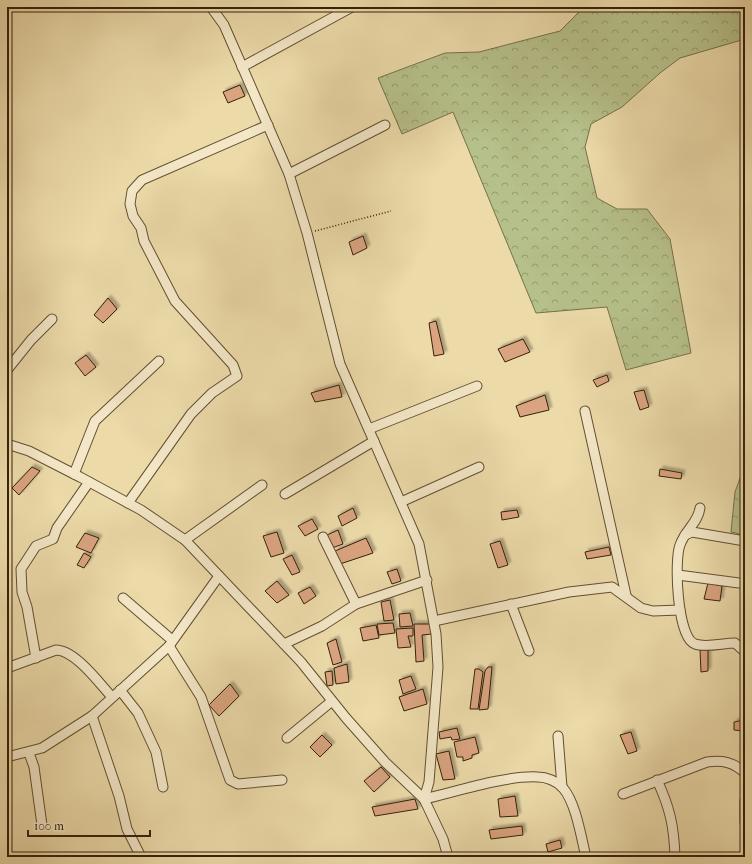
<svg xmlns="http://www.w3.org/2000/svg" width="752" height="864" font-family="'IM FELL French Canon',serif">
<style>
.forest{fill:url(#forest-crowns);stroke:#76704a}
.building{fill:#daa480;stroke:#35210b;filter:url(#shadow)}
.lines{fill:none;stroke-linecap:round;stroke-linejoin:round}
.minor-casing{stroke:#634f32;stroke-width:11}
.path{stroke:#35210b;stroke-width:1.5;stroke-dasharray:1 2;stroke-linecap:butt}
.minor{stroke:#f3e7c7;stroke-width:9}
</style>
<defs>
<pattern id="forest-crowns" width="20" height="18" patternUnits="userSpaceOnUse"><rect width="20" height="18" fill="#b6c08a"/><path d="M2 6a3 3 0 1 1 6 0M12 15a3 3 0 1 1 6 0" fill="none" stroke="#959c6f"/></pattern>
<filter id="shadow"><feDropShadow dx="3" dy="-3" stdDeviation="1" flood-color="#0004"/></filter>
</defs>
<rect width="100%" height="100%" fill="#ecdaa9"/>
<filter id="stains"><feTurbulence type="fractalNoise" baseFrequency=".005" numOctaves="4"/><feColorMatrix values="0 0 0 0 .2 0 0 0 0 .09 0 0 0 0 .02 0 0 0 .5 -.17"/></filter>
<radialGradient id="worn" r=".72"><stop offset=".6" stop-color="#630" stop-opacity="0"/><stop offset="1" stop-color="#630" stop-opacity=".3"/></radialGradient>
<g class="forest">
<polygon points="579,7 745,7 745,39 680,58 660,73 622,107 591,124 585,147 597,198 617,209 647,209 670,239 691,353 626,370 607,307 536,313 453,112 402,134 378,78 445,53 479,52 560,31 579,12"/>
<polygon points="743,373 745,373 745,535 731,532 735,492 743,470"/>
</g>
<g class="building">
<polygon points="240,85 245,96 228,103 223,92"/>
<polygon points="363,236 367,248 353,255 349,242"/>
<polygon points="108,298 117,309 103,323 94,315"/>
<polygon points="436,321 444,354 434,356 429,323"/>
<polygon points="523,339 530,352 505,362 498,349"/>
<polygon points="86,355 96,367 85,376 75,363"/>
<polygon points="607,375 609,381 597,387 593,380"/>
<polygon points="339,385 342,397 315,402 311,393"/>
<polygon points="644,390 649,407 640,410 634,392"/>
<polygon points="545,395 549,410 520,417 516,406"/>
<polygon points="32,467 40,471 19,495 12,488"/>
<polygon points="660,469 682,473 681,479 659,476"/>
<polygon points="353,508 357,518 342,526 338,516"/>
<polygon points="517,510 519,517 502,520 501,512"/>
<polygon points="312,519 318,529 305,536 298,526"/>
<polygon points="338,530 343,544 332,548 327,535"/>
<polygon points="277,532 284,553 271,557 263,536"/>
<polygon points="85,533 99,538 91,553 76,547"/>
<polygon points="366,538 373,553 340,564 335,551"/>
<polygon points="500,541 508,565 498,568 490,544"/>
<polygon points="609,547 611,555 587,559 585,552"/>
<polygon points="84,553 91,557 84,568 77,565"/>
<polygon points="292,555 300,572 292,575 283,559"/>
<polygon points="397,569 401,581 392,584 387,572"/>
<polygon points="277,581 289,595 277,603 265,591"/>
<polygon points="708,583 722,586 720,601 704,599"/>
<polygon points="310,587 316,596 304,604 298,593"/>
<polygon points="390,600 394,620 384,621 381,602"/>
<polygon points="410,613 413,626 400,627 399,614"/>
<polygon points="393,623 395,633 379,635 377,624"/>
<polygon points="414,624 431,624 432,634 422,635 424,661 416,662"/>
<polygon points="376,625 379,638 363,641 360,628"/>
<polygon points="413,628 413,636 408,636 411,647 398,648 396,629"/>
<polygon points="336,639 342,662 333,665 327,643"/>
<polygon points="700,650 708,650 708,671 701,672"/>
<polygon points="347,664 349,682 336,684 334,668"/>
<polygon points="488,667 492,667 488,709 479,710 485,671"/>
<polygon points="475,669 479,669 483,672 478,709 470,709"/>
<polygon points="332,671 333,685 327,686 325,672"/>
<polygon points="411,676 416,689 403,694 399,680"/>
<polygon points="230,684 239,696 219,716 209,705"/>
<polygon points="423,689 427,704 404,711 399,697"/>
<polygon points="744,720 743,731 734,730 734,722"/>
<polygon points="457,728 460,739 452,740 451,737 440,739 439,732"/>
<polygon points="631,732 637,751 628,754 620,735"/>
<polygon points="322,735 332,745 320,757 310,747"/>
<polygon points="475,737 479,753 472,755 472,758 463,761 463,757 457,757 454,742"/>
<polygon points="449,751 455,779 443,780 436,754"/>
<polygon points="381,767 390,777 374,792 364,781"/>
<polygon points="515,796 518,816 500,817 498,799"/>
<polygon points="415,799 418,809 375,816 372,807"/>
<polygon points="522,826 523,835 491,839 489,830"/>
<polygon points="560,840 562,848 548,852 546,844"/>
</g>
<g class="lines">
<defs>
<g id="minor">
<polyline points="211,7 224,25 289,174 307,233 340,364 419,544 436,634 438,667 429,782 424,799"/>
<polyline points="242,67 352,7"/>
<polyline points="289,174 385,125"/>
<polyline points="7,370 31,340 52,319"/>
<polyline points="585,411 626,595"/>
<polyline points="369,429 477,386"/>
<polyline points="7,444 29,451 80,477 141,510 185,540 301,662 346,718 385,762 424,799 443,839 448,857"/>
<polyline points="74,474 95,421 159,361"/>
<polyline points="285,494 374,441"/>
<polyline points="401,502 479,467"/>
<polyline points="128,503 191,414 212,393 237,376 233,365 175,301 144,241 141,228 133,216 130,204 132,191 142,180 268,125"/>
<path d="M700 508C698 523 685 530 680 545 674 560 677 638 695 644 706 648 723 643 735 643L745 652"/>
<polyline points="685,535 692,532 745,541"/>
<polyline points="323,537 356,604"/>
<polyline points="185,540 262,485"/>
<polyline points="678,575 739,583"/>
<polyline points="123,598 172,640"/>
<polyline points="511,604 529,651"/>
<polyline points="434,621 569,592 612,587 641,608 653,611 680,610"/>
<polyline points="284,644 322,626 356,604 427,580"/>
<polyline points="169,646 201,697 230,780 238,784 282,780"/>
<polyline points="36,658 27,607 22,592 21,569 36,546 53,539 57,528 89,482"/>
<path d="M7 668 56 650C75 650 99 683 112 697"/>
<polyline points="120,690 138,713 156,752 163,787"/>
<polyline points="92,716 119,796 127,829 141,857"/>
<polyline points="558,736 562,787"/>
<polyline points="287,738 332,701"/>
<polyline points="29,753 34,767 42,825"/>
<polyline points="7,757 42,748 92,716 169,646 219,576"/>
<path d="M657 780C670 808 674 826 675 857"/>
<path d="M623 794 707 762C723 760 733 762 745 773"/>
<path d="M424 799C455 792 507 775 538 777 546 777 557 781 563 788 576 803 581 837 586 857"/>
<polyline points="745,800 745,822"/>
</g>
</defs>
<use href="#minor" class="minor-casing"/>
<polyline class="path" points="315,231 391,211"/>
<use href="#minor" class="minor"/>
</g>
<rect width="752" height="864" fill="none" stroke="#ecdaa9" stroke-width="24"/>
<rect x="8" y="8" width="736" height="848" fill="none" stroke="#35210b" stroke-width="2"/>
<rect x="12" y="12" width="728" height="840" fill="none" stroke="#35210b"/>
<path d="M28 830v6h122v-6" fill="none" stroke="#35210b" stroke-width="2"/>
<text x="34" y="830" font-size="12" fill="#35210b" stroke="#f3e7c7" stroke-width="3" paint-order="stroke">100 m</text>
<rect width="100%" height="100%" filter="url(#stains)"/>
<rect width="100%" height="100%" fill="url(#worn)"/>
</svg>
